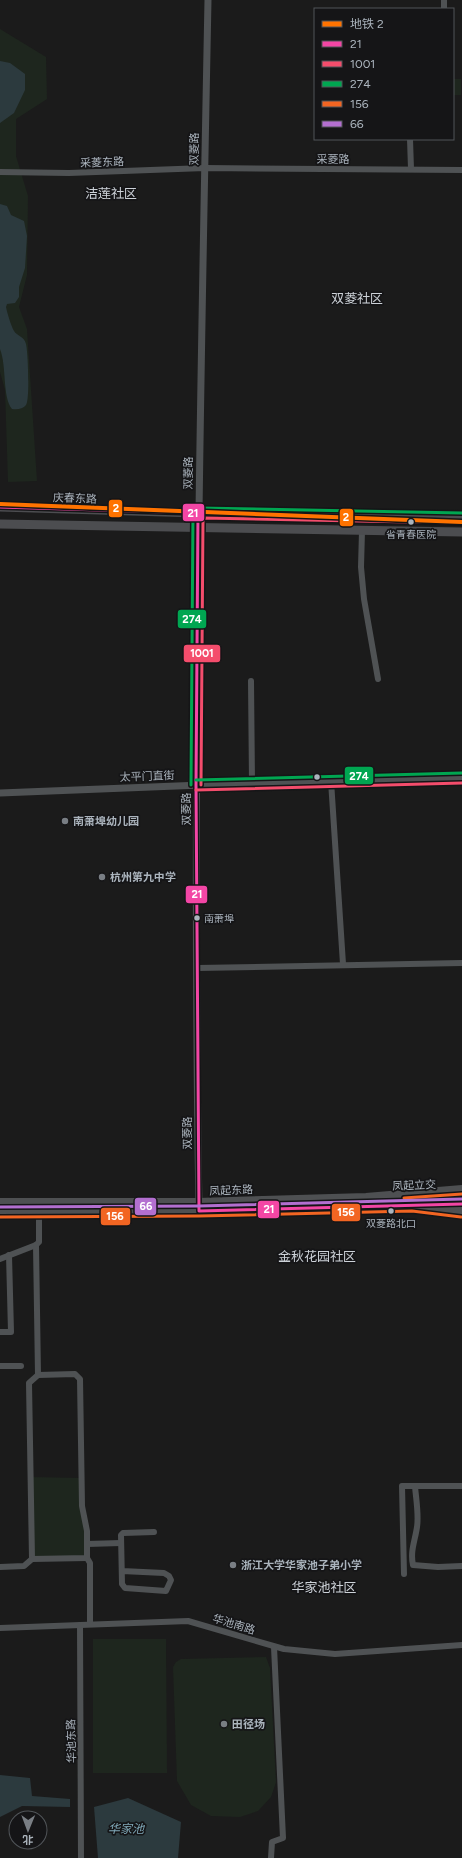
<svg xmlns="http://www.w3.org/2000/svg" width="462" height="1858" font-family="Figtree,'Noto Sans SC',sans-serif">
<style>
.green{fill:#1e261e}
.water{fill:#2c3a3e}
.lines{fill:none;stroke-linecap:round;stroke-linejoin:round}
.minor{stroke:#4f5254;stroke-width:6}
.tertiary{stroke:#4f5254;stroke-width:7}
.secondary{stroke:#4e5052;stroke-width:8}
.primary{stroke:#4c4d50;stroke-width:9}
.bus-1-casing{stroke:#151517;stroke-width:6}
.bus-2-casing{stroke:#151517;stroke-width:6}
.bus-3-casing{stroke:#151517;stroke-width:6}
.bus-4-casing{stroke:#151517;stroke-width:6}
.bus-5-casing{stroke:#151517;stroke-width:6}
.bus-1{stroke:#f346a5;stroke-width:3}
.bus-2{stroke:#f44d6c;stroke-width:3}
.bus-3{stroke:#00a651;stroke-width:3}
.bus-4{stroke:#f26522;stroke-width:3}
.bus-5{stroke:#b36fd0;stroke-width:3}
.metro-1-casing{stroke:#151517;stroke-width:7}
.metro-1{stroke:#ff7300;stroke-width:4}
.bus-dot{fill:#abb4bd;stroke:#151517;stroke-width:1.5}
.poi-dot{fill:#797e84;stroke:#151517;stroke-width:1.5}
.labels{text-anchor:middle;stroke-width:3.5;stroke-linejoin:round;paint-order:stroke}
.bus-label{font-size:10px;fill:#abb4bd;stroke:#151517}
.street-label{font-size:11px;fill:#abb4bd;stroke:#151517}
.poi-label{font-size:11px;font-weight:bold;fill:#abb4bd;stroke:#151517;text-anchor:start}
.water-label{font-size:12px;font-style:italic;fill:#81a9b9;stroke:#151517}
.quarter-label{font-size:13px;fill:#cdd2d8;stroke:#151517}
.line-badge{stroke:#151517;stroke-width:1.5}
.badge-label{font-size:11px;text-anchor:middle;font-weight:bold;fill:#fff}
</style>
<rect width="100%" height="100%" fill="#1b1b1b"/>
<g class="green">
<polygon points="0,29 46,57 47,99 16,119 16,156 28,196 27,275 19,307 27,329 37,481 8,482 5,390 0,372"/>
<rect x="453" y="79" width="8" height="16"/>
<polygon points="30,1477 82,1478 87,1558 32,1559"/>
<polygon points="93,1639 166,1639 167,1773 93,1773"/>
<polygon points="266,1657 270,1668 276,1782 271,1797 258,1811 240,1817 211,1816 191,1805 177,1781 173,1667 176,1662 181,1659"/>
</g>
<g class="water">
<polygon points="0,61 10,63 25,74 25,90 14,113 0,123"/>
<path d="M0 204 7 206 11 215 24 221 27 236 25 268 19 287V297L15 303 7 304 6 307C7 312 11 326 14 331 17 336 24 336 26 344 28 351 30 400 26 405 23 409 17 410 12 409 2 396 7 367 0 349Z"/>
<polygon points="0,1775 30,1778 32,1796 70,1799 70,1807 22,1806 0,1817"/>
<polygon points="128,1798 181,1822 178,1858 98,1858 94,1807"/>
</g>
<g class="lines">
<g class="minor">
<polyline points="444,9 444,0"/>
<polyline points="410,139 411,169"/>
<polyline points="0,172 69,173 205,168 462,170"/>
<polyline points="362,531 361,567 364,599 378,679"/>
<polyline points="251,681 252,783"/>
<polyline points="331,781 343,964"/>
<polyline points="197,968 462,963"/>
<polyline points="0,1259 36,1245 39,1242 39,1211"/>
<polyline points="0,1332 11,1332 9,1255"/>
<polyline points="0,1366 21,1366"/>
<path d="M415 1486C416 1499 419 1515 417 1527 415 1541 410 1551 413 1565L438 1567 462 1566"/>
<polyline points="87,1544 121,1543"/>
<polyline points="87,1558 90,1563 90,1624"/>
<polyline points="32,1559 29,1383 38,1375 36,1245"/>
<polyline points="0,1567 24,1566 32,1559 87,1558 87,1531 82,1506 80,1379 75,1374 38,1375"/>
<polyline points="122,1571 164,1573 169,1576 171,1580 166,1591 125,1588 122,1584 121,1535 123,1533 154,1532"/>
<polyline points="404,1574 402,1486 462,1486"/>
<polyline points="80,1625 81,1858"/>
<polyline points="0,1628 188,1621 284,1649 335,1654 462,1645"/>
<polyline points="271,1858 272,1842 283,1838 274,1647"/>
</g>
<g class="tertiary">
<polyline points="0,793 252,783 462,778"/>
<path d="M199 1208C192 805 200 403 208 0"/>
</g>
<g class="secondary">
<polyline points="0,1202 198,1202 366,1197 462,1189"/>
<polyline points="431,1205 462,1204"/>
<polyline points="0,1212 199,1211 412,1206 462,1212"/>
</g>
<g class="primary">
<polyline points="0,507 198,513 462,518"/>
<polyline points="0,524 462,532"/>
</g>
<defs>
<polyline id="bus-1" points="0,507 198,513 196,785 199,1211 462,1204"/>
<g id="bus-2">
<polyline points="201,785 203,518 462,523"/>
<polyline points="196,790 462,783"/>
</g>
<g id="bus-3">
<polyline points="196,780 462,773"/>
<polyline points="191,785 193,513 195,509 198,508 462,513"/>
</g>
<g id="bus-4">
<polyline points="404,1198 462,1194"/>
<polyline points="0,1217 199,1216 412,1211 461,1217"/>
</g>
<polyline id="bus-5" points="0,1207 199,1206 462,1199"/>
</defs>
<use href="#bus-1" class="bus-1-casing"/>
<use href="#bus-2" class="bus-2-casing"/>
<use href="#bus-3" class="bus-3-casing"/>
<use href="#bus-4" class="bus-4-casing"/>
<use href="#bus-5" class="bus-5-casing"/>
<use href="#bus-1" class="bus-1"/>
<use href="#bus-2" class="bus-2"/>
<use href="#bus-3" class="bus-3"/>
<use href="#bus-4" class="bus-4"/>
<use href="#bus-5" class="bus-5"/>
<defs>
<polyline id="metro-1" points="0,504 462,522"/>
</defs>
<use href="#metro-1" class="metro-1-casing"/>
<use href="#metro-1" class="metro-1"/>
</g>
<g class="bus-dot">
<circle cx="411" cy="522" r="3.5"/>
<circle cx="317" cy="777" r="3.5"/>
<circle cx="197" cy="918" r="3.5"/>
<circle cx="391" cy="1211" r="3.5"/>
</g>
<g class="poi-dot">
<circle cx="65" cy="821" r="4"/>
<circle cx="102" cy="877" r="4"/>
<circle cx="233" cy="1565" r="4"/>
<circle cx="224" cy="1724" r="4"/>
</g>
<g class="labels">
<g class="bus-label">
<text x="411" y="538">省青春医院</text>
<text x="204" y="922" text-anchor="start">南萧埠</text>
<text x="391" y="1227">双菱路北口</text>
</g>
<g class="street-label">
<text transform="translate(194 149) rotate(-89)" y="4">双菱路</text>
<text x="333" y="163">采菱路</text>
<text transform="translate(102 162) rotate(-2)" y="4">采菱东路</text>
<text transform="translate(188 473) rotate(-89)" y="4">双菱路</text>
<text transform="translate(75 498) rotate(2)" y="4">庆春东路</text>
<text transform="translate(147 776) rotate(-2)" y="4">太平门直街</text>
<text transform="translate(186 809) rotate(-90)" y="4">双菱路</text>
<text transform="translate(187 1133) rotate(-90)" y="4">双菱路</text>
<text transform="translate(414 1185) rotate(-2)" y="4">凤起立交</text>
<text transform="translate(231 1190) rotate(-2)" y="4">凤起东路</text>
<text transform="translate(234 1624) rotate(17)" y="4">华池南路</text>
<text transform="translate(71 1741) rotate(-91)" y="4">华池东路</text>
</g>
<g class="poi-label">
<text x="73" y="825">南萧埠幼儿园</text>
<text x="110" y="881">杭州第九中学</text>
<text x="241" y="1569">浙江大学华家池子弟小学</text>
<text x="232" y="1728">田径场</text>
</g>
<g class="water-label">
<text x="126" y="1833">华家池</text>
</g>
<g class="quarter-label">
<text x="111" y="198">洁莲社区</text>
<text x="357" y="303">双菱社区</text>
<text x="317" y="1261">金秋花园社区</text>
<text x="324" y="1592">华家池社区</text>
</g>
</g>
<g class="line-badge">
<rect x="108" y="499" width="15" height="19" rx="4" fill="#ff7300"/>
<rect x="182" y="503" width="23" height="19" rx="4" fill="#f346a5"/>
<rect x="339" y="508" width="15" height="19" rx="4" fill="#ff7300"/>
<rect x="177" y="609" width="30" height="20" rx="4" fill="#00a651"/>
<rect x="183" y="644" width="38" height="19" rx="4" fill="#f44d6c"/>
<rect x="344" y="766" width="30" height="19" rx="4" fill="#00a651"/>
<rect x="185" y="885" width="23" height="19" rx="4" fill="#f346a5"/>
<rect x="134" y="1197" width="23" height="19" rx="4" fill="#b36fd0"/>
<rect x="257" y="1200" width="23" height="19" rx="4" fill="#f346a5"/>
<rect x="331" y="1203" width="30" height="19" rx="4" fill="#f26522"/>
<rect x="100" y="1207" width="31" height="19" rx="4" fill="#f26522"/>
</g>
<g class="badge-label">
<text x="116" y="512">2</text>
<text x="193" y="517">21</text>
<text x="346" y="521">2</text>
<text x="192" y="623">274</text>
<text x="202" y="657">1001</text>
<text x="359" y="780">274</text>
<text x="197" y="898">21</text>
<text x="146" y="1210">66</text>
<text x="269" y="1213">21</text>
<text x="346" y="1216">156</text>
<text x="115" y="1220">156</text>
</g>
<rect x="314" y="8" width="140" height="132" fill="#151517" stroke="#515559"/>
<rect x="322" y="21" width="20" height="6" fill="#ff7300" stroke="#515559"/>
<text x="350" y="28" font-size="12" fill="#abb4bd">地铁 2</text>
<rect x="322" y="41" width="20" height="6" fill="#f346a5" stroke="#515559"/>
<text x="350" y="48" font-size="12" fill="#abb4bd">21</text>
<rect x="322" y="61" width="20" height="6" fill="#f44d6c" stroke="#515559"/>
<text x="350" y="68" font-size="12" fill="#abb4bd">1001</text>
<rect x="322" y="81" width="20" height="6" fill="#00a651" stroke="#515559"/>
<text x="350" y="88" font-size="12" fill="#abb4bd">274</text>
<rect x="322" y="101" width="20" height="6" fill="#f26522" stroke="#515559"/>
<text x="350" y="108" font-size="12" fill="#abb4bd">156</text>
<rect x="322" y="121" width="20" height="6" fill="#b36fd0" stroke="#515559"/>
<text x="350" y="128" font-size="12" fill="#abb4bd">66</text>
<g transform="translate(28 1830) rotate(181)"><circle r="19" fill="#151517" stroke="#515559"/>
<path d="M0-3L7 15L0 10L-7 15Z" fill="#797e84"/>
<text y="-6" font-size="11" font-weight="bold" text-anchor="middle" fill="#abb4bd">北</text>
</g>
</svg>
